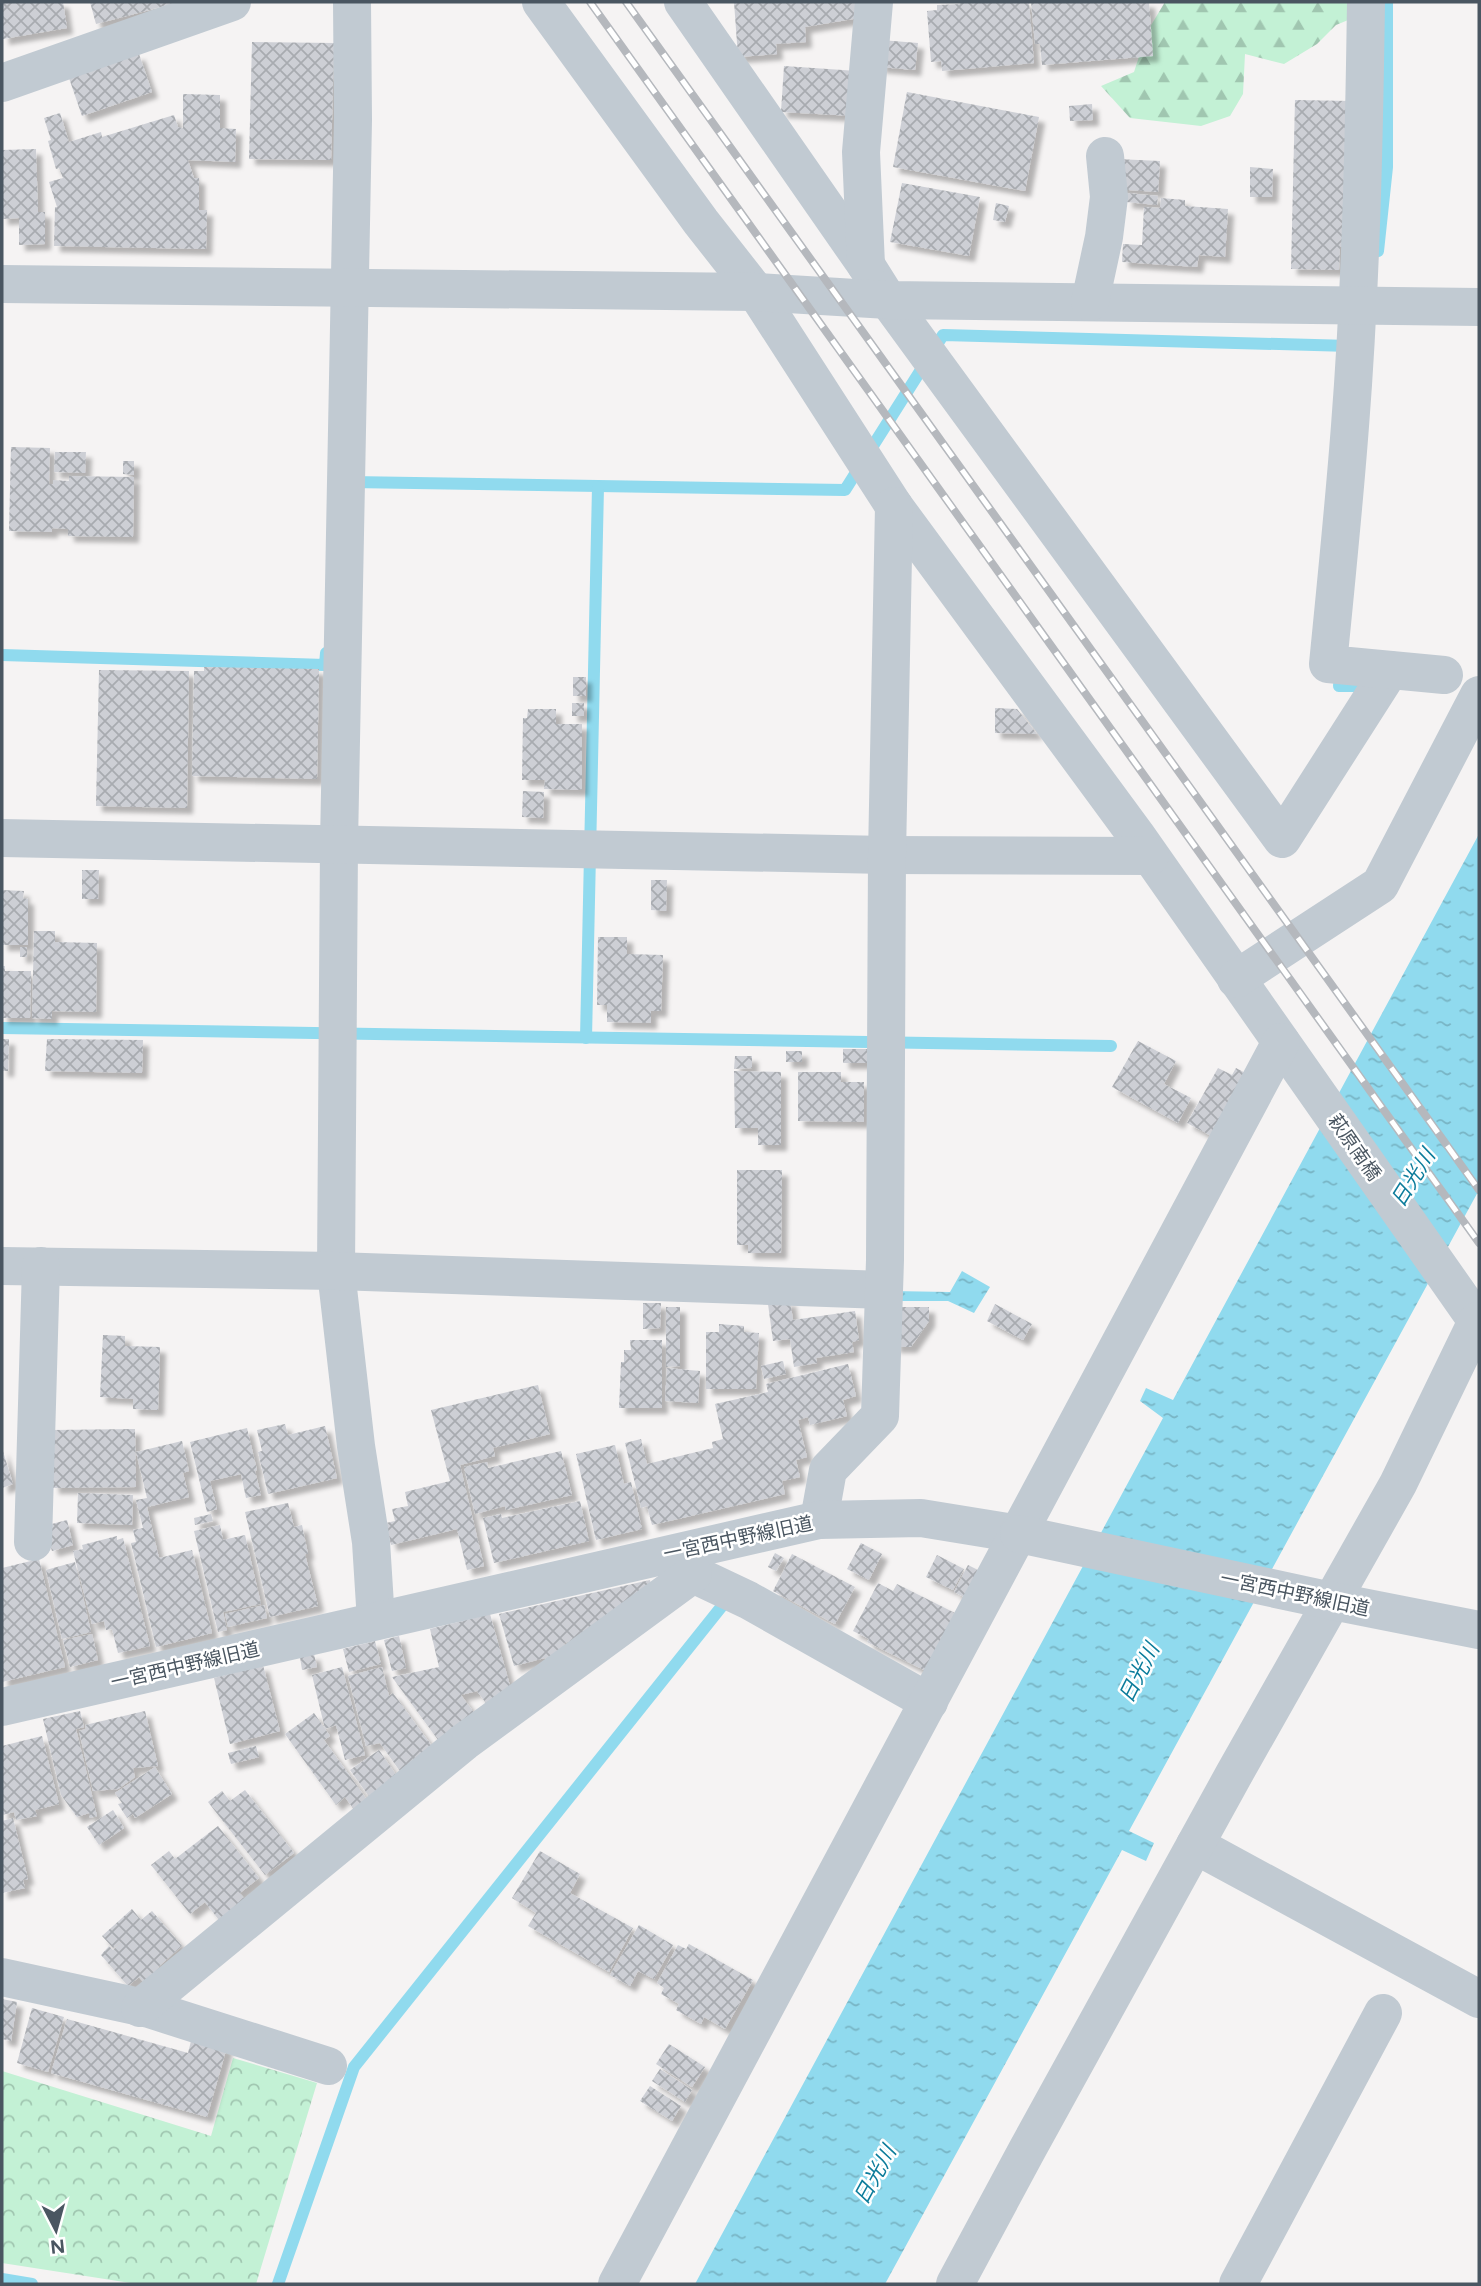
<svg xmlns="http://www.w3.org/2000/svg" width="1481" height="2286" font-family="Figtree,'Noto Sans JP',sans-serif">
<style>
.forest{fill:url(#forest-firs)}
.park{fill:url(#park-crowns)}
.water{fill:url(#water-ripples)}
.lines{fill:none;stroke-linecap:round;stroke-linejoin:round}
.stream{stroke:#90daee;stroke-width:12}
.building{fill:url(#building-cross-hatch);filter:url(#shadow)}
.minor{stroke:#c1cad2;stroke-width:38}
.tertiary{stroke:#c1cad2;stroke-width:38}
.rail-casing{stroke:#b5b8bd;stroke-width:8}
.rail{stroke:#fff;stroke-width:5;stroke-dasharray:16;stroke-linecap:butt}
.labels{text-anchor:middle;stroke-width:5;stroke-linejoin:round;paint-order:stroke}
.street-label{font-size:19px;fill:#4a5661;stroke:#fff}
.water-label{font-size:21px;font-style:italic;fill:#0c7c9b;stroke:#fff}
</style>
<defs>
<pattern id="forest-firs" width="22" height="20" patternUnits="userSpaceOnUse" patternTransform="scale(1.75)"><rect width="22" height="20" fill="#c3f1d5"/><path d="M5 1l3.5 6h-7zM16 11l3.5 6h-7z" fill="#a0c6b0"/></pattern>
<pattern id="park-crowns" width="20" height="18" patternUnits="userSpaceOnUse" patternTransform="scale(1.75)"><rect width="20" height="18" fill="#c3f1d5"/><path d="M2 6a3 3 0 1 1 6 0M12 15a3 3 0 1 1 6 0" fill="none" stroke="#a0c6b0"/></pattern>
<pattern id="water-ripples" width="26" height="14" patternUnits="userSpaceOnUse" patternTransform="scale(1.75)"><rect width="26" height="14" fill="#90daee"/><path d="M2 4q2-2 4 0t4 0M15 11q2-2 4 0t4 0" fill="none" stroke="#78b4c4"/></pattern>
<pattern id="building-cross-hatch" width="8" height="8" patternUnits="userSpaceOnUse" patternTransform="scale(1.75)"><rect width="8" height="8" fill="#cdcfd5"/><path d="M0 0l8 8M0 8l8-8" fill="none" stroke="#a8abb0"/></pattern>
<filter id="shadow"><feDropShadow dx="6" dy="6" stdDeviation="2" flood-color="#0004"/></filter>
</defs>
<rect width="100%" height="100%" fill="#f5f3f3"/>
<polygon class="forest" points="1165,2 1367,2 1358,16 1336,25 1317,44 1284,64 1245,54 1243,94 1230,116 1201,126 1130,118 1101,86 1134,72 1147,32"/>
<polygon class="park" points="233,2058 317,2083 256,2284 137,2284 2,2263 2,2071 211,2136"/>
<g class="water">
<polygon points="1479,834 1479,1190 1129,1831 1154,1843 1146,1861 1122,1850 885,2284 695,2284 1163,1418 1140,1401 1146,1388 1173,1400"/>
<polygon points="962,1271 990,1287 974,1313 948,1301 889,1301 891,1291 950,1292"/>
</g>
<g class="lines">
<g class="stream">
<polyline points="1378,251 1387,167 1387,2"/>
<polyline points="351,482 845,490 943,335 1350,346"/>
<polyline points="2,655 325,665 326,653"/>
<polyline points="1340,670 1339,686 1368,686"/>
<polyline points="2,1028 1111,1046"/>
<polyline points="586,1038 598,487"/>
<polyline points="2,2279 32,2284"/>
<polyline points="278,2284 354,2067 722,1606"/>
</g>
</g>
<g class="building">
<polygon points="2,2 63,2 67,28 3,39"/>
<polygon points="90,2 176,2 176,3 96,24"/>
<polygon points="734,2 857,2 859,18 805,27 806,42 776,44 777,54 738,57"/>
<polygon points="960,2 1029,2 1034,63 942,71 941,61 931,62 927,11 937,10 937,5 960,4"/>
<polygon points="1031,2 1149,2 1153,56 1042,65 1040,44 1035,44"/>
<polygon points="881,40 918,43 915,70 879,67"/>
<polygon points="252,42 334,43 331,160 249,159"/>
<polygon points="139,54 152,92 82,116 69,78"/>
<polygon points="784,66 857,71 854,116 781,112"/>
<polygon points="907,92 1039,117 1025,191 893,167"/>
<polygon points="183,94 220,95 220,128 236,129 235,162 188,160 194,178 199,178 199,210 207,210 206,249 54,246 55,207 57,207 49,182 63,178 59,168 56,169 48,141 51,140 44,118 60,113 69,142 101,132 102,137 174,115 178,127 183,128"/>
<polygon points="1295,100 1352,101 1349,247 1340,247 1339,270 1291,269"/>
<polygon points="1092,104 1093,120 1070,121 1069,106"/>
<polygon points="36,149 38,212 45,212 45,244 19,245 19,218 2,219 2,150"/>
<polygon points="1117,159 1160,161 1158,192 1114,189"/>
<polygon points="1250,167 1273,169 1272,197 1250,197"/>
<polygon points="902,183 980,197 969,256 890,242"/>
<polygon points="1127,193 1158,196 1157,205 1126,202"/>
<polygon points="1161,198 1185,200 1185,206 1228,209 1225,257 1199,255 1197,267 1122,262 1123,244 1142,245 1144,207 1160,208"/>
<polygon points="996,203 1009,206 1005,222 993,220"/>
<polygon points="11,447 50,448 49,484 53,484 53,480 69,481 69,476 134,477 133,537 68,536 68,529 52,528 52,532 9,531"/>
<polygon points="55,452 86,452 85,473 54,472"/>
<polygon points="123,461 134,461 134,475 123,474"/>
<polygon points="204,667 319,669 317,779 192,776 194,671 204,671"/>
<polygon points="99,670 189,671 187,808 96,806"/>
<rect x="573" y="677" width="13" height="19"/>
<rect x="572" y="703" width="12" height="13"/>
<polygon points="995,708 1017,709 1037,734 995,733"/>
<polygon points="528,709 556,709 556,724 582,724 582,790 544,789 545,780 522,780 523,718 527,718"/>
<polygon points="523,791 544,792 543,818 522,817"/>
<polygon points="82,870 99,870 98,899 82,899"/>
<polygon points="651,880 667,880 666,911 651,910"/>
<polygon points="2,890 24,891 23,898 28,899 28,945 2,945"/>
<polygon points="34,931 55,931 55,942 97,943 96,1012 52,1011 52,1019 32,1018"/>
<polygon points="598,937 627,937 627,954 663,955 661,1011 651,1011 651,1023 607,1022 607,1005 597,1005"/>
<rect x="20" y="947" width="7" height="10"/>
<polygon points="2,966 5,966 5,971 31,971 30,1018 2,1018"/>
<polygon points="2,1039 9,1039 8,1071 2,1071"/>
<polygon points="47,1039 143,1040 142,1073 45,1071"/>
<polygon points="1138,1041 1176,1061 1164,1084 1191,1098 1178,1123 1112,1087"/>
<polygon points="843,1049 871,1049 870,1063 843,1063"/>
<rect x="786" y="1051" width="16" height="11"/>
<polygon points="735,1056 752,1056 752,1068 734,1069"/>
<polygon points="1218,1068 1232,1075 1236,1068 1249,1075 1215,1138 1187,1123"/>
<polygon points="734,1071 781,1072 781,1145 758,1145 758,1128 735,1128"/>
<polygon points="798,1072 841,1072 841,1082 864,1082 864,1122 798,1121"/>
<polygon points="737,1170 782,1170 781,1253 748,1253 748,1245 737,1245"/>
<polygon points="790,1300 793,1320 855,1311 859,1340 852,1342 854,1352 816,1358 817,1363 794,1367 790,1339 773,1341 768,1304"/>
<polygon points="643,1303 661,1303 660,1328 643,1329"/>
<polygon points="995,1304 1032,1324 1023,1340 987,1321"/>
<polygon points="666,1307 680,1307 680,1366 666,1367"/>
<polygon points="894,1307 929,1307 929,1321 911,1347 894,1347"/>
<polygon points="719,1324 744,1326 744,1332 759,1333 756,1389 706,1389 706,1332 719,1332"/>
<polygon points="103,1335 125,1336 125,1346 160,1347 158,1410 133,1409 133,1399 100,1397"/>
<polygon points="630,1340 662,1340 662,1408 619,1408 621,1362 624,1362 624,1350 631,1350"/>
<polygon points="783,1361 786,1374 764,1379 761,1366"/>
<polygon points="848,1364 856,1396 843,1400 847,1416 810,1425 808,1417 798,1420 807,1457 796,1460 800,1477 782,1481 785,1494 652,1525 647,1506 641,1508 625,1443 641,1439 647,1464 713,1448 712,1442 723,1439 715,1404 768,1392 766,1384"/>
<polygon points="667,1368 700,1371 698,1403 665,1401"/>
<polygon points="538,1385 550,1434 493,1448 495,1456 460,1465 484,1566 467,1570 457,1529 391,1545 386,1523 395,1521 392,1509 408,1506 405,1492 450,1481 431,1410"/>
<polygon points="285,1424 288,1435 325,1426 337,1478 268,1494 258,1452 262,1451 257,1430"/>
<polygon points="247,1428 257,1470 255,1471 261,1495 246,1498 241,1474 210,1481 217,1509 207,1512 190,1442"/>
<polygon points="135,1429 136,1487 53,1488 52,1430"/>
<polygon points="182,1441 189,1471 183,1473 189,1497 147,1507 159,1558 192,1550 212,1633 156,1647 131,1543 136,1542 133,1530 143,1528 136,1500 147,1498 136,1452"/>
<polygon points="615,1445 624,1484 631,1482 642,1529 596,1540 576,1454"/>
<polygon points="2,1448 13,1484 2,1488"/>
<polygon points="561,1451 572,1495 506,1510 505,1506 475,1514 464,1467 487,1462 488,1468"/>
<polygon points="78,1493 133,1495 132,1525 77,1523"/>
<polygon points="580,1501 589,1541 494,1563 483,1518 501,1514 502,1518"/>
<polygon points="288,1503 294,1527 302,1525 308,1554 305,1554 318,1606 270,1617 245,1512"/>
<polygon points="211,1514 213,1521 195,1525 194,1518"/>
<polygon points="67,1520 73,1545 52,1551 44,1526"/>
<polygon points="220,1525 223,1540 245,1535 261,1604 223,1612 227,1630 218,1632 194,1531"/>
<polygon points="117,1536 117,1540 123,1538 150,1646 118,1653 112,1629 106,1630 104,1621 92,1624 73,1551 83,1549 82,1545"/>
<polygon points="861,1543 882,1554 869,1580 847,1569"/>
<polygon points="775,1553 784,1558 776,1571 768,1567"/>
<polygon points="792,1554 855,1587 835,1624 773,1591"/>
<polygon points="937,1555 964,1569 953,1590 926,1577"/>
<polygon points="39,1559 65,1667 2,1682 2,1568"/>
<polygon points="75,1562 91,1632 62,1639 46,1570"/>
<polygon points="968,1565 984,1573 970,1600 954,1592"/>
<polygon points="650,1580 652,1589 586,1637 564,1643 566,1649 548,1662 545,1658 514,1666 499,1614"/>
<polygon points="878,1583 893,1591 897,1584 957,1614 928,1672 867,1642 869,1639 853,1631"/>
<polygon points="264,1605 267,1618 228,1627 225,1614"/>
<polygon points="490,1614 511,1689 488,1706 477,1691 461,1695 478,1718 441,1744 392,1677 439,1667 430,1629"/>
<polygon points="92,1634 98,1660 70,1667 63,1640"/>
<polygon points="399,1636 406,1668 392,1671 384,1640"/>
<polygon points="375,1641 381,1664 349,1672 343,1649"/>
<polygon points="314,1654 317,1667 302,1670 300,1657"/>
<polygon points="263,1665 280,1731 230,1744 214,1678"/>
<polygon points="342,1667 365,1755 345,1760 336,1725 325,1729 312,1675"/>
<polygon points="382,1667 389,1696 393,1693 435,1750 402,1774 380,1743 366,1746 348,1676"/>
<polygon points="80,1711 84,1727 76,1729 97,1816 90,1818 89,1813 77,1817 61,1795 43,1719"/>
<polygon points="145,1711 158,1766 133,1768 135,1777 118,1789 93,1791 79,1731 86,1729 85,1725"/>
<polygon points="314,1713 330,1736 324,1740 368,1801 355,1811 345,1797 336,1805 285,1734"/>
<polygon points="42,1736 59,1804 35,1810 37,1816 16,1820 14,1812 2,1815 2,1746"/>
<polygon points="256,1746 259,1757 231,1764 228,1753"/>
<polygon points="379,1750 399,1779 371,1799 350,1770"/>
<polygon points="155,1767 172,1794 135,1818 133,1814 127,1818 118,1804 122,1803 115,1793"/>
<polygon points="245,1790 294,1853 265,1875 208,1802 222,1791 230,1801"/>
<polygon points="113,1810 124,1828 99,1845 87,1827"/>
<polygon points="13,1818 28,1879 23,1880 25,1888 2,1893 2,1821"/>
<polygon points="218,1826 259,1878 240,1893 248,1903 222,1924 205,1902 190,1914 151,1865 169,1851 175,1859"/>
<polygon points="540,1851 580,1874 570,1893 633,1928 609,1972 528,1926 536,1913 512,1898"/>
<polygon points="132,1909 141,1920 152,1911 182,1946 158,1967 161,1970 145,1984 139,1977 128,1986 101,1955 109,1946 113,1950 122,1941 113,1948 102,1936"/>
<polygon points="639,1925 673,1945 654,1979 638,1971 630,1986 610,1975"/>
<polygon points="689,1944 753,1980 725,2029 704,2017 701,2024 676,2010 679,2004 661,1994 664,1988 657,1983 678,1945 686,1949"/>
<polygon points="2,1999 17,2002 11,2041 2,2039"/>
<polygon points="32,2008 64,2017 48,2072 17,2063"/>
<polygon points="67,2019 188,2053 192,2037 227,2047 207,2117 51,2073"/>
<polygon points="669,2044 705,2067 692,2087 656,2064"/>
<polygon points="660,2069 692,2090 685,2102 652,2081"/>
<polygon points="650,2086 681,2106 672,2121 640,2101"/>
</g>
<g class="lines">
<g class="minor">
<polyline points="352,2 353,120 339,844 336,1271 356,1446 371,1542 376,1621"/>
<polyline points="541,2 701,222 756,292 894,506 1136,835 1479,1324"/>
<polyline points="683,2 866,265 888,300 1282,839 1390,670"/>
<path d="M1366 2C1364 143 1361 285 1350 426 1344 505 1336 584 1328 664L1444 675"/>
<polyline points="2,83 232,2"/>
<polyline points="866,265 861,152 874,2"/>
<polyline points="2,284 756,292 888,300 1479,307"/>
<polyline points="1090,302 1104,237 1109,197 1105,156"/>
<polyline points="2,838 887,855 1150,856"/>
<polyline points="1236,979 1380,885 1479,695"/>
<polyline points="2,1266 336,1271 884,1290"/>
<polyline points="819,1520 828,1470 880,1416 885,1260 887,855 894,506"/>
<polyline points="33,1542 41,1266"/>
<polyline points="686,1552 693,1574 748,1600 929,1702"/>
<polyline points="2,1707 819,1520 921,1518 1019,1534"/>
<polyline points="1195,1845 1479,1999"/>
<polyline points="2,1977 149,2009 328,2066"/>
<polyline points="140,2008 464,1742 693,1574"/>
<polyline points="617,2284 1281,1042"/>
<polyline points="955,2284 1027,2150 1233,1776 1398,1484 1477,1321"/>
<polyline points="1238,2284 1383,2013"/>
</g>
<polyline class="tertiary" points="1019,1534 1332,1601 1479,1630"/>
<defs>
<g id="rail">
<polyline points="590,2 1479,1243"/>
<polyline points="626,2 1479,1190"/>
</g>
</defs>
<use href="#rail" class="rail-casing"/>
<use href="#rail" class="rail"/>
</g>
<g class="labels">
<g class="street-label">
<text transform="translate(1355 1147) rotate(55)" y="7">萩原南橋</text>
<text transform="translate(738 1538) rotate(-12)" y="7">一宮西中野線旧道</text>
<text transform="translate(1295 1593) rotate(12)" y="7">一宮西中野線旧道</text>
<text transform="translate(185 1665) rotate(-13)" y="7">一宮西中野線旧道</text>
</g>
<g class="water-label">
<text transform="translate(1413 1178) rotate(-58)" y="7">日光川</text>
<text transform="translate(1139 1673) rotate(-63)" y="7">日光川</text>
<text transform="translate(875 2175) rotate(-61)" y="7">日光川</text>
</g>
</g>
<rect width="1481" height="2286" fill="none" stroke="#4a5661" stroke-width="7"/>
<g transform="translate(56 2230) rotate(174)" stroke="#ffffff" stroke-width="5" paint-order="stroke">
<path d="M0-5L12 26L0 18L-12 26Z" fill="#4a5661"/>
<text y="-10" font-size="19" font-weight="bold" text-anchor="middle" fill="#4a5661">N</text>
</g>
</svg>
